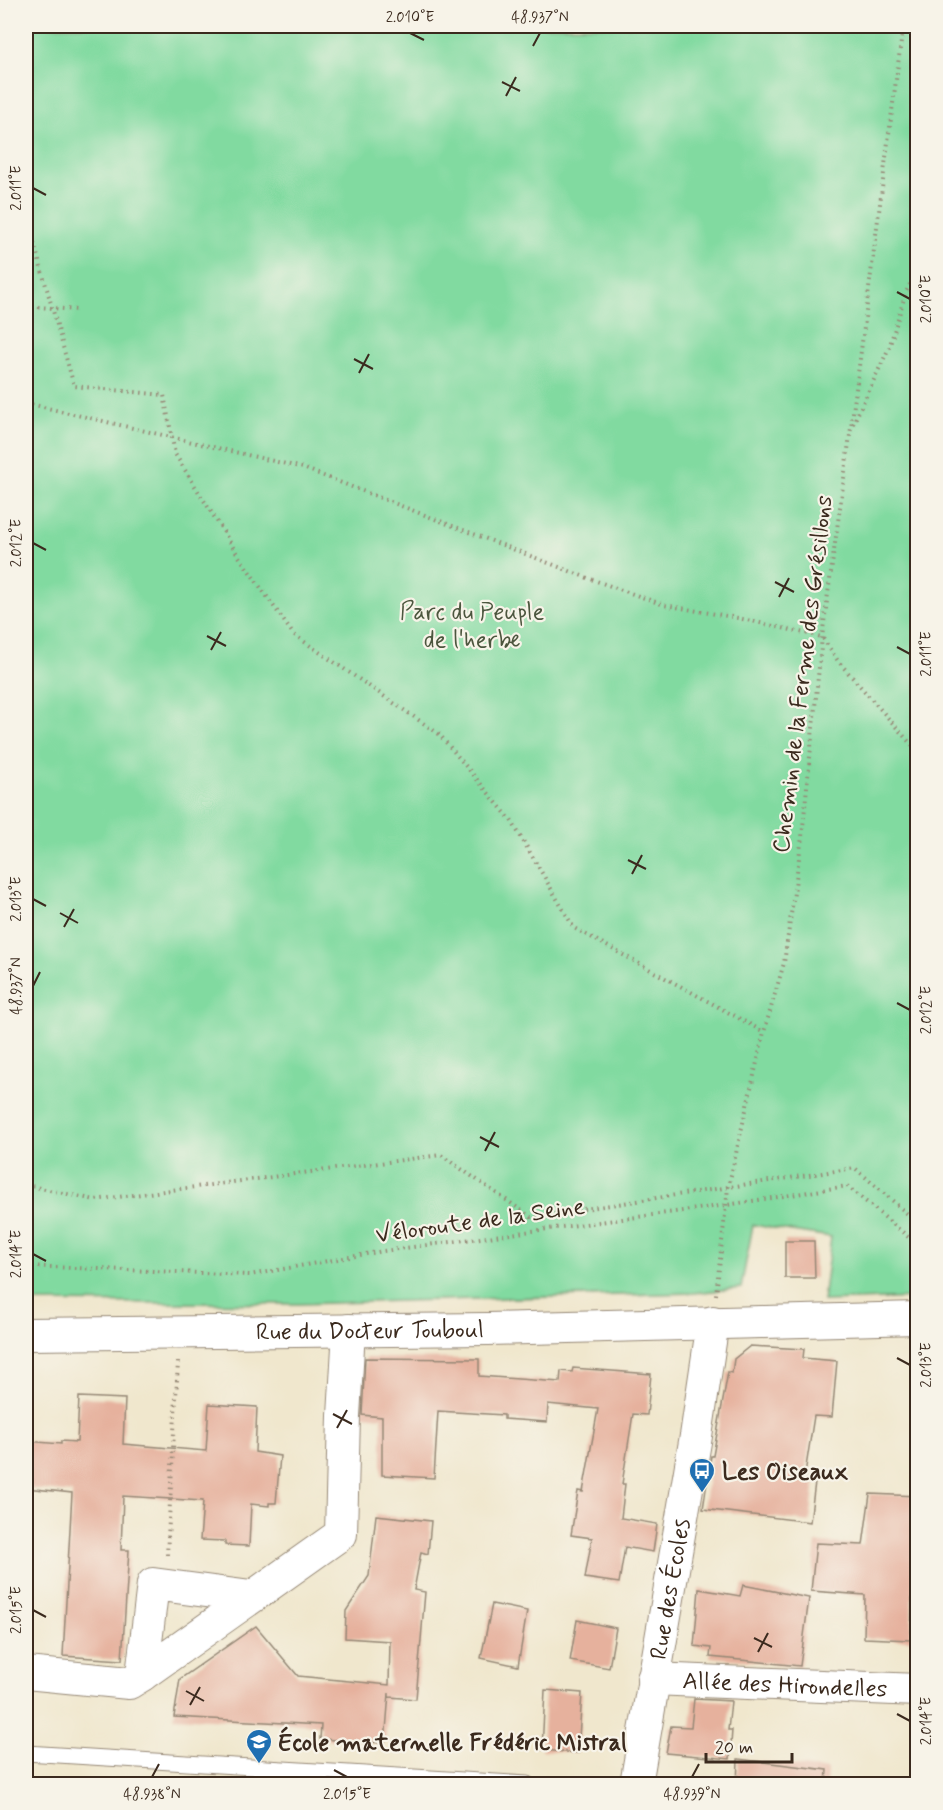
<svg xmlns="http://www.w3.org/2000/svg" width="943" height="1810" font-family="Mynerve,sans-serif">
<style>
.green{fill:#81daa0;stroke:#5e825f;stroke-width:1.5}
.building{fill:#e6b19d}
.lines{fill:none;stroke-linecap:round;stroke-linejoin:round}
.service-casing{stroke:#968876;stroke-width:17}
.minor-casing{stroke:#968876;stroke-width:34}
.path{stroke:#968876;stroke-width:4;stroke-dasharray:1.5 4.5;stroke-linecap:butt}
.service{stroke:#fff;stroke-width:15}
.minor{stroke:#fff;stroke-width:32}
.ticks{fill:none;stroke:#3b2a1e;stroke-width:2}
.labels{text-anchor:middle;stroke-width:4.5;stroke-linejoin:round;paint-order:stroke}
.park-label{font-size:24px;fill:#4c563e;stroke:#f7f3e8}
.street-label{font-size:24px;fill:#3b2a1e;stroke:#f7f3e8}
.poi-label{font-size:24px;font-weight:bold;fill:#3b2a1e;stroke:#f7f3e8;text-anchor:start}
.neatline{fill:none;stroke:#3b2a1e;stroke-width:2}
.ticks-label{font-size:15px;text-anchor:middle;fill:#3b2a1e}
</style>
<rect width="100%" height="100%" fill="#f7f3e8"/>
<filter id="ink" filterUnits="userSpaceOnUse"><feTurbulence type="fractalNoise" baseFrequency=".0167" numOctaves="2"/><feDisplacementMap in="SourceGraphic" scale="12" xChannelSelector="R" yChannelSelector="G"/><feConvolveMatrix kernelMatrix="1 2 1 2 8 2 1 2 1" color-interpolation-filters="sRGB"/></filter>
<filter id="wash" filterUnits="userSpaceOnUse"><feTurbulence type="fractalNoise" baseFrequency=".008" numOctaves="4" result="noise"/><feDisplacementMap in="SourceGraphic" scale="24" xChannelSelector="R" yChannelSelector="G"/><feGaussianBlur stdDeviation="1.35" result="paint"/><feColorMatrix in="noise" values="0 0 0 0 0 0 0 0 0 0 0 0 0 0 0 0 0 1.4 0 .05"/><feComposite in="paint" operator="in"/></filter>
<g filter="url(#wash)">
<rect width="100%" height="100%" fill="#f0e7cd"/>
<polygon class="green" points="26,26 917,26 917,1298 823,1301 831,1237 753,1225 741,1288 693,1293 298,1304 26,1302"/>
<g id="blocks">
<g class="building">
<polygon points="785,1241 814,1241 815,1278 785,1278"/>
<polygon points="750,1346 804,1349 803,1358 837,1361 832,1417 814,1416 804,1480 815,1482 810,1522 703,1509 711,1456 713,1456 728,1372 732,1373 734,1359"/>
<polygon points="365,1358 479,1359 479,1376 560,1382 561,1371 572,1372 573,1368 651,1374 647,1415 633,1414 622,1484 625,1484 621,1518 657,1524 653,1552 625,1547 619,1583 585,1578 592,1538 571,1535 578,1491 583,1492 598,1409 548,1404 547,1422 504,1419 504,1415 438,1411 434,1478 382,1475 382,1417 362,1415"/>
<polygon points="79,1397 125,1399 123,1444 206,1451 209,1404 257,1407 255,1452 280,1456 276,1503 269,1503 269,1506 251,1504 249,1546 225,1545 225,1541 200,1540 203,1501 123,1496 121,1550 129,1550 122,1660 63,1656 72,1493 26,1488 26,1441 61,1444 61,1441 77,1442"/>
<polygon points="870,1494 918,1496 918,1599 912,1598 911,1640 864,1638 865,1595 811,1591 816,1543 863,1545"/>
<polygon points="376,1515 431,1521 428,1554 421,1552 414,1590 425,1592 416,1699 389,1697 389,1693 385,1743 320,1739 321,1725 174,1717 180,1679 256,1626 298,1676 389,1685 390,1641 345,1638 346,1611 369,1576"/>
<polygon points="743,1585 809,1598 800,1666 710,1657 711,1648 694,1646 699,1589 740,1596"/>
<polygon points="492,1604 527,1611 518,1666 481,1658"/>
<polygon points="577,1620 616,1628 609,1668 570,1661"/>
<polygon points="545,1690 582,1693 578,1753 542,1750"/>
<polygon points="694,1699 731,1701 728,1730 732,1730 730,1759 666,1753 671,1726 691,1727"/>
<polygon points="738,1759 827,1770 826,1785 737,1785"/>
</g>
</g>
</g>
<g filter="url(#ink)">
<use href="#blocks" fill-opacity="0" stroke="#968876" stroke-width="1.5"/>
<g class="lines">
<defs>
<polyline id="service" points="26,1753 527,1784"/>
<g id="minor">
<path id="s1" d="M26 1334 488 1329 918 1318"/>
<polyline points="251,1597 153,1584 142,1675 341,1534 344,1416 349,1330"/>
<polyline points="26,1673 129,1683 142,1675"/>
<path id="s2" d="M653 1679 918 1690"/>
<path id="s3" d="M636 1784 696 1436 713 1322"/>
</g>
</defs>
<use href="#service" class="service-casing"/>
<use href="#minor" class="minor-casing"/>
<g class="path">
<polyline points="26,214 74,386 164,395 175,454 238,555 293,634 439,734 511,820 574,928 764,1032"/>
<polyline points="26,306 77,310"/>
<polyline points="26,403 303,468 585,577 664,605 738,618 822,637 838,661 918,752"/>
<polyline points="853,424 889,348 906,292 918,269"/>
<polyline points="26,1185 95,1200 441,1155 531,1217 855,1168 918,1223"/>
<polyline points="26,1266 250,1275 383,1251 727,1205 847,1186 918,1245"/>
<polyline points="716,1295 728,1188 764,1032 784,963 802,837 822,637 851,428 903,26"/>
<polyline points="167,1555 178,1362"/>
</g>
<use href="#service" class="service"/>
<use href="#minor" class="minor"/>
</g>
</g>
<path class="ticks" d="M410 33 424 40M533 46 540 33M502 82 520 91M506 96 516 77M33 188 46 195M897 292 910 299M354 359 373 369M359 373 369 354M33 543 46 550M775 582 794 592M779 597 789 578M207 636 226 646M897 647 910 654M211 650 221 632M628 860 646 869M632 874 642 855M33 899 46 906M60 913 78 923M64 927 74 909M33 986 40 972M897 1003 910 1010M480 1137 499 1147M485 1151 495 1132M33 1254 46 1261M897 1358 910 1365M333 1414 352 1424M337 1428 347 1410M33 1610 46 1617M754 1638 772 1647M758 1652 768 1633M186 1691 204 1701M190 1705 200 1687M897 1714 910 1721M334 1770 347 1777M152 1777 159 1764M692 1777 699 1764"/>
<defs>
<symbol id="bus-pin" viewBox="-11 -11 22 30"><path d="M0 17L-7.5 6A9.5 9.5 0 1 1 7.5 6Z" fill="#1f6fb2" stroke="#f7f3e8"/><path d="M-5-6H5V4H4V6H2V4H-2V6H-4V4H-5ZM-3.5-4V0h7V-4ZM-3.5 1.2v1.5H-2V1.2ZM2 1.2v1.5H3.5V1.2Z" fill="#fff"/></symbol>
<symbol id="school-pin" viewBox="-11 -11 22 30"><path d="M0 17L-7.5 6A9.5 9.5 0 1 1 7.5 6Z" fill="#1f6fb2" stroke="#f7f3e8"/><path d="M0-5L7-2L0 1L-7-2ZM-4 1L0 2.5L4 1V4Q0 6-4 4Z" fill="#fff"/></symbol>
</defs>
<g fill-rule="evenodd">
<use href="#bus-pin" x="687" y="1456" width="30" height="40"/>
<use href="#school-pin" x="244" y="1727" width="30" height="40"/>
</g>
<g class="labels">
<g class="park-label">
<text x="472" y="619">Parc du Peuple<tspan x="472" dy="28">de l'herbe</tspan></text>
</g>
<g class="street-label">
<text transform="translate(802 674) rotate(-83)" y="8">Chemin de la Ferme des Grésillons</text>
<text transform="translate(480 1220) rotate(-8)" y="8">Véloroute de la Seine</text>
<text dy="8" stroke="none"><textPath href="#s1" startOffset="344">Rue du Docteur Touboul</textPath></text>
<text dy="8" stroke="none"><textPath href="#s3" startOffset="198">Rue des Écoles</textPath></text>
<text dy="8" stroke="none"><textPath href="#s2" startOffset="132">Allée des Hirondelles</textPath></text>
</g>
<g class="poi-label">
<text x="722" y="1479">Les Oiseaux</text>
<text x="278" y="1750">École maternelle Frédéric Mistral</text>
</g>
</g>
<rect width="943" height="1810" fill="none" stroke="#f7f3e8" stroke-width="66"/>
<path d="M706 1753v9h86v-9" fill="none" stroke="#3b2a1e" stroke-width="3"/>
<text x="715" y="1753" font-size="18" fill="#3b2a1e" stroke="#f7f3e8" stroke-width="4.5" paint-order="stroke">20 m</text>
<rect x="33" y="33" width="877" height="1744" class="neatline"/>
<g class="ticks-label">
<text x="410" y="22">2.010°E</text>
<text x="540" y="22">48.937°N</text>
<text transform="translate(16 188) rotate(-90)" y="5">2.011°E</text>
<text transform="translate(926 299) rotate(-90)" y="5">2.010°E</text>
<text transform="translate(16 543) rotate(-90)" y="5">2.012°E</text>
<text transform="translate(926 654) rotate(-90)" y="5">2.011°E</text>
<text transform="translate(16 899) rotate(-90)" y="5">2.013°E</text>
<text transform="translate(16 986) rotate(-90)" y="5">48.937°N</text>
<text transform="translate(926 1010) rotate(-90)" y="5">2.012°E</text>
<text transform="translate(16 1254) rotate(-90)" y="5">2.014°E</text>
<text transform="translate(926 1365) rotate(-90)" y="5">2.013°E</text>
<text transform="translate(16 1610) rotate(-90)" y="5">2.015°E</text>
<text transform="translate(926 1721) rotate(-90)" y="5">2.014°E</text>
<text x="152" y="1799">48.938°N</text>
<text x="347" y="1799">2.015°E</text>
<text x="692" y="1799">48.939°N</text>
</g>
</svg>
